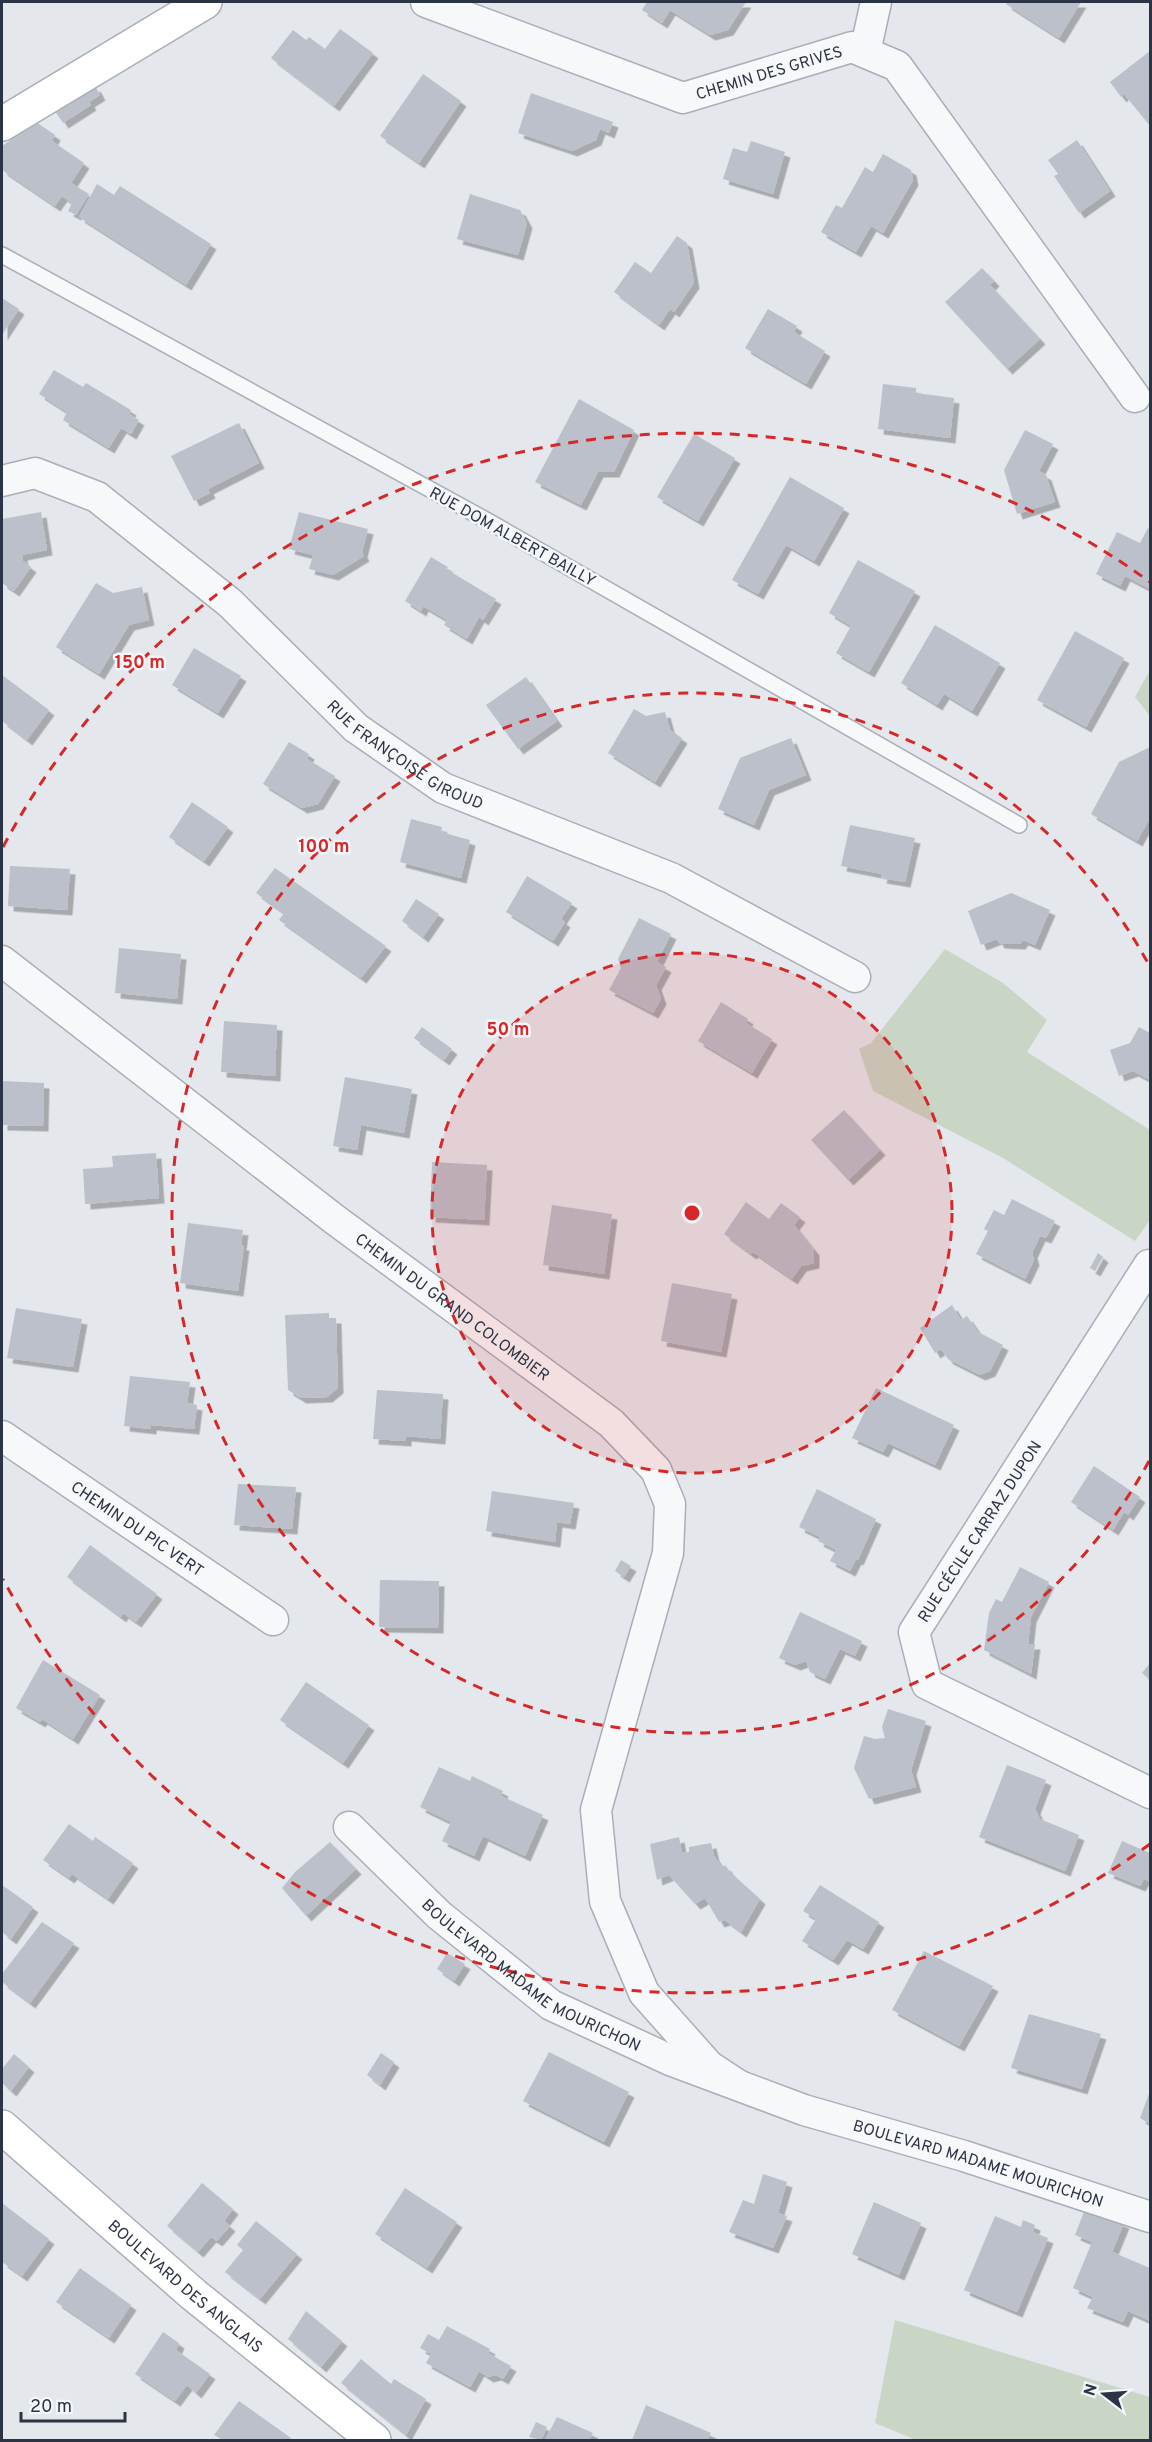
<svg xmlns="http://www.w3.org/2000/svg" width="1152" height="2442" font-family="Overpass,sans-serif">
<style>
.green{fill:#c9d6c5}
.building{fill:#bbc0ca;filter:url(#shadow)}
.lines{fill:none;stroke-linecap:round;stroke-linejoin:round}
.lane-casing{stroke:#a9aeb7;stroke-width:18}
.street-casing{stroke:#a9aeb7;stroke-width:33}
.secondary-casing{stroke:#a9aeb7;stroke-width:36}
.lane{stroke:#f7f8fa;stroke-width:15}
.street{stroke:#f7f8fa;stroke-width:30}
.secondary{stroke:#fff;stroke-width:33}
.ring{fill:none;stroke:#d62828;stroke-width:3;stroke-dasharray:10 8}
.labels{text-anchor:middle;stroke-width:5;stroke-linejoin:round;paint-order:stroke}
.street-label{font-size:16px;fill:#2b3445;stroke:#f4f6f9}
.centre{fill:#d62828;stroke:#f4f6f9;stroke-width:3}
.ring-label{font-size:18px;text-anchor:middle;font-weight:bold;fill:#d62828;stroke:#f4f6f9;stroke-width:5;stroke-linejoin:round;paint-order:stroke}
</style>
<defs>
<filter id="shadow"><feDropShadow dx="5.5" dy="5.5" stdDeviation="0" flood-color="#0004"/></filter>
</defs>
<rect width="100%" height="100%" fill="#e4e7ec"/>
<g class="green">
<polygon points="1150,670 1150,716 1135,697"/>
<polygon points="945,949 1003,983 1047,1020 1027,1052 1150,1130 1150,1220 1135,1241 1003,1158 873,1091 859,1049 871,1043"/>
<polygon points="895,2320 1150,2397 1150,2440 916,2440 875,2423"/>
</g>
<g class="building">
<polygon points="647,2 746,2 728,30 710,35 670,10 662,23 642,10"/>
<polygon points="1007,2 1081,2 1059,38 1006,4"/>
<polygon points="340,29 373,53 334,106 271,58 293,30 306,40 309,37 325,49"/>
<polygon points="1150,51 1150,126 1124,94 1121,97 1110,82"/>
<polygon points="423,74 461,101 419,163 380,136"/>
<polygon points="95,86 100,95 89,102 91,105 63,123 55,111"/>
<polygon points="531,93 613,122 609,133 600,129 596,140 572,151 518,133"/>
<polygon points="36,122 55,135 52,141 84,163 71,183 89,194 76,215 68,211 72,203 62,196 55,206 2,170 2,146"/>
<polygon points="1077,140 1110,191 1079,213 1054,176 1058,174 1048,160"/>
<polygon points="751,141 785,152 773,194 723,179 733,148 747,152"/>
<polygon points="883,154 911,170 913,180 883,233 871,226 856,252 821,232 836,205 842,208 865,167 873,172"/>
<polygon points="97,184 114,195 120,186 211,244 186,285 79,217"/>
<polygon points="470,194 520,210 527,223 518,255 457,239"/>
<polygon points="677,236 687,243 694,283 674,312 670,309 659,325 614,292 635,262 651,273"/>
<polygon points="982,268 994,281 990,285 1040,339 1007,369 945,302"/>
<polygon points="2,298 19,309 2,335"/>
<polygon points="768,309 797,326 794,332 825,351 806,384 745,348"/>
<polygon points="54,370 83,387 86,383 131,410 129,414 139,420 131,434 121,428 109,448 63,420 67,412 39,394"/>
<polygon points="883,384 916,388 916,393 954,398 950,438 878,429"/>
<polygon points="579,399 634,430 614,472 598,472 581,505 535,482"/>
<polygon points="239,423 259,463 208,489 210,493 194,501 171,456"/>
<polygon points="1025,430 1053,444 1039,471 1046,475 1055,502 1017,514 1004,470"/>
<polygon points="694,434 735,458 698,521 657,497"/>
<polygon points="790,477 844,508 814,561 786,545 758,594 732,580"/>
<polygon points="41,512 47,550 22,555 23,561 31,567 14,591 2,583 2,519"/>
<polygon points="299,512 368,529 362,552 364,556 333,575 309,569 313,555 289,549"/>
<polygon points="1148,528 1150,530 1150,589 1125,576 1120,586 1096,574 1117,532 1140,543"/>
<polygon points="431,557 448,567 446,569 496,599 483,620 479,617 467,639 444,625 447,620 423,606 421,611 405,601"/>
<polygon points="858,560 915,591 869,672 836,653 851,626 829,613"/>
<polygon points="96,583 113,593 142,587 149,620 129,625 99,674 56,647"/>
<polygon points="935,625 1000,663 972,711 944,694 937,705 901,683"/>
<polygon points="1075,631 1124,658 1086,727 1037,700"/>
<polygon points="194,648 241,676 218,713 172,685"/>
<polygon points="2,675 49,710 27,740 2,721"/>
<polygon points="526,677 557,721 518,749 486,705"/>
<polygon points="634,709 646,716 665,712 670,730 682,738 655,782 608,753"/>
<polygon points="791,738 806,775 769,790 754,825 718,809 740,758"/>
<polygon points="289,742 309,754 307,759 335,776 318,804 302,808 263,784"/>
<polygon points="1150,747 1150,818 1137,841 1091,814 1119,762"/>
<polygon points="192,802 228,827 204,861 169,837"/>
<polygon points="411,819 442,827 441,832 470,840 461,878 400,862"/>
<polygon points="850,825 915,838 905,882 881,878 882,874 841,866"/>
<polygon points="10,866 70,869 67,910 8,906"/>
<polygon points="275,868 386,946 361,978 279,920 284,913 256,893"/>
<polygon points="527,876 572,903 561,919 565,922 553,941 506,912"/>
<polygon points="1011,893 1050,910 1035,945 1023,940 1020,944 999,943 997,939 981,945 968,911"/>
<polygon points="416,899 439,914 423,937 402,921"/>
<polygon points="639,918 671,934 657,962 666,967 656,985 661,999 653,1013 609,990 621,968 618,959"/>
<polygon points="119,948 181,954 177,999 115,993"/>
<polygon points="721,1002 748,1019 746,1023 772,1039 752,1073 698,1041"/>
<polygon points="224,1021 277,1025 275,1076 221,1072"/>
<polygon points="422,1027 452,1049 444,1060 414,1038"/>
<polygon points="1139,1027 1150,1033 1150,1080 1133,1071 1119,1076 1110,1050 1130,1043"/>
<polygon points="345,1077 412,1089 404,1133 361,1125 357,1150 333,1146"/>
<polygon points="2,1081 44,1083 43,1126 2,1125"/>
<polygon points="844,1110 880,1150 848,1180 811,1140"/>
<polygon points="156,1153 159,1198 85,1204 83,1169 113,1167 112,1156"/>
<polygon points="432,1162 487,1165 484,1220 430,1217"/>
<polygon points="1012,1199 1055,1221 1046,1238 1040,1236 1032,1253 1034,1260 1025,1279 976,1254 988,1231 984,1229 994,1210 1004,1215"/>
<polygon points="746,1202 769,1219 781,1203 800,1217 794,1225 814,1250 814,1263 801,1266 792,1279 753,1252 751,1254 724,1234"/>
<polygon points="552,1205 612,1214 604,1274 543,1265"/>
<polygon points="188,1223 243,1230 241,1245 244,1245 238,1291 180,1283"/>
<polygon points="1098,1253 1103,1257 1095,1271 1090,1268"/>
<polygon points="672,1283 732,1294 721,1352 661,1341"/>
<polygon points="952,1305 961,1320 967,1316 978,1332 1003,1345 990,1371 980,1375 948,1359 941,1349 935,1353 920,1328"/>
<polygon points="16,1308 82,1319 73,1367 7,1358"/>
<polygon points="329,1313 329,1318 336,1318 338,1388 327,1397 301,1398 288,1390 285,1315"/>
<polygon points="130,1376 190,1382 187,1403 197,1405 194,1429 151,1425 151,1429 124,1426"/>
<polygon points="876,1388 954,1425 935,1465 888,1443 883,1452 852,1438"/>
<polygon points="377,1390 443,1394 440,1439 406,1436 406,1441 373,1439"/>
<polygon points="1094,1466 1140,1497 1128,1515 1124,1512 1113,1530 1071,1502"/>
<polygon points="238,1484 296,1487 292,1529 234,1525"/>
<polygon points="817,1489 876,1519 858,1560 856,1559 850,1571 830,1561 836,1550 818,1541 820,1537 799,1527"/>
<polygon points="492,1491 574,1503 570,1524 557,1522 555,1542 486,1531"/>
<polygon points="90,1545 157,1594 136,1622 123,1613 121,1617 67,1577"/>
<polygon points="621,1560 631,1566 624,1577 615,1571"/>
<polygon points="1020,1567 1049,1582 1031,1617 1028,1644 1035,1644 1031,1674 984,1650 989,1613 996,1599 1002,1602"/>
<polygon points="380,1580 439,1581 438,1628 379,1627"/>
<polygon points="800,1612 862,1641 855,1656 840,1649 825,1679 810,1672 806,1661 795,1665 779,1658"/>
<polygon points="43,1660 100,1695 73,1739 42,1719 40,1722 16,1708"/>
<polygon points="1150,1663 1150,1680 1142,1673"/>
<polygon points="306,1682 369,1725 343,1763 280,1720"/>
<polygon points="888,1709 926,1721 911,1770 916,1787 869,1799 854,1768 864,1736 875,1739 885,1738 882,1727"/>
<polygon points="1007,1765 1046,1780 1035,1809 1040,1819 1079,1835 1065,1871 979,1837"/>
<polygon points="439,1767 470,1781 472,1776 503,1791 501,1796 543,1815 525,1856 483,1836 474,1856 442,1841 451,1822 420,1807"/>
<polygon points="69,1824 93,1841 95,1837 133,1863 108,1899 72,1874 69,1878 43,1860"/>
<polygon points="679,1837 682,1853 689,1852 689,1847 711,1843 714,1856 722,1867 725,1865 731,1873 760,1899 741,1932 725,1920 719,1922 705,1898 695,1904 669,1875 657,1880 650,1844"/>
<polygon points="1122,1841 1150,1853 1150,1882 1144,1879 1140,1886 1108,1873"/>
<polygon points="330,1842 356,1869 306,1916 282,1888 295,1872"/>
<polygon points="2,1885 33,1907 11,1939 2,1932"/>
<polygon points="820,1885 879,1922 863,1949 847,1940 833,1960 802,1941 816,1919 803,1911"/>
<polygon points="42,1922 74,1943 30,2003 2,1982 2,1974"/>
<polygon points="924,1951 993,1986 959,2046 892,2010"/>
<polygon points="447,1953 465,1964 454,1981 437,1969"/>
<polygon points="1029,2014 1101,2034 1082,2089 1011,2068"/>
<polygon points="549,2052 629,2092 604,2142 523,2101"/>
<polygon points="381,2053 394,2062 380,2085 367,2075"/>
<polygon points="14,2054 29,2067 11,2091 2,2083 2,2069"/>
<polygon points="1150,2091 1150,2124 1140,2118"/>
<polygon points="763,2174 787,2182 778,2213 787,2216 773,2248 729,2232 743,2200 754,2204"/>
<polygon points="202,2183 233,2209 224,2221 230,2226 217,2241 211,2237 198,2252 167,2226"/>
<polygon points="405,2188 457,2222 427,2268 375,2234"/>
<polygon points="874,2202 921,2223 899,2275 852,2254"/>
<polygon points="2,2203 49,2239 22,2276 2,2262"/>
<polygon points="1085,2209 1124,2223 1112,2252 1150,2268 1150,2321 1128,2311 1123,2322 1087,2308 1093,2297 1073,2288 1092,2242 1075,2235"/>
<polygon points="995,2216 1021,2227 1023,2220 1035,2225 1033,2232 1048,2238 1017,2312 964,2290"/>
<polygon points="256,2221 297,2254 260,2299 225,2272 243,2250 237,2245"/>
<polygon points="80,2268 131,2305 109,2338 56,2302"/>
<polygon points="306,2311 342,2341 321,2367 288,2339"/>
<polygon points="447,2326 490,2349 488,2353 511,2366 503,2379 496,2375 488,2377 479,2371 470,2387 426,2363 431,2354 420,2348 428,2334 439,2340"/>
<polygon points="163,2332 179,2343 176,2350 210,2374 196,2393 187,2385 175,2401 135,2374"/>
<polygon points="361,2359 391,2384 394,2379 426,2399 406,2435 341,2383"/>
<polygon points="239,2401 291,2438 289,2440 223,2440 214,2435"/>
<polygon points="646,2405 711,2433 707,2440 632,2440"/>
<polygon points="557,2417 593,2433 589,2440 545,2440"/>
<polygon points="536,2422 547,2427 541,2440 529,2437"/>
</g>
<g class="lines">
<defs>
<polyline id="lane" points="2,255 486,520 1019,825"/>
<g id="street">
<path id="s1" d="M426 2 683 98 852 47 897 66 1135 397"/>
<polyline points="865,52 876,2"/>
<path id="s2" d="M2 481 35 473 97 497 230 603 356 728 443 788 671 878 855 977"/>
<path id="s3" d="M2 961 334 1219 611 1423 656 1470 670 1504 668 1553 596 1810 605 1901 644 1993 709 2066 738 2085"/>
<polyline points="1149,1265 914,1632 927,1684 1150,1793"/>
<path id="s4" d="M2 1436 273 1620"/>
<path id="s5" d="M349 1827 439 1915 551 2005 670 2060 804 2110 964 2156 1150 2217"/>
</g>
<g id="secondary">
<polyline points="2,124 205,2"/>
<path id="s6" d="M2 2127 194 2295 374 2440"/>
</g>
</defs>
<use href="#lane" class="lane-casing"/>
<use href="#street" class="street-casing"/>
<use href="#secondary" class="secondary-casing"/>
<use href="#lane" class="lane"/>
<use href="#street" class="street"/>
<use href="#secondary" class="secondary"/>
</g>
<circle cx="692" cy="1213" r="260" fill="#d62828" fill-opacity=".12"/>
<g class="ring">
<circle cx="692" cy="1213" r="260"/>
<path d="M1149 1461A520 520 0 1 1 1149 965"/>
<path d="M1150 1844A780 780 0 0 1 3 1579M3 847A780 780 0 0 1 1150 582"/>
</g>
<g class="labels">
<g class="street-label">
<text dy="6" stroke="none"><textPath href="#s1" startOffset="364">CHEMIN DES GRIVES</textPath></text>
<text transform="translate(513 536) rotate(29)" y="6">RUE DOM ALBERT BAILLY</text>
<text dy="6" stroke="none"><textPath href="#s2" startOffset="504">RUE FRANÇOISE GIROUD</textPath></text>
<text dy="6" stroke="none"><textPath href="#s3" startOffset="568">CHEMIN DU GRAND COLOMBIER</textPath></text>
<text dy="6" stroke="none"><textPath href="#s4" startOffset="164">CHEMIN DU PIC VERT</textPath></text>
<text transform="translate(979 1531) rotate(-57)" y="6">RUE CÉCILE CARRAZ DUPON</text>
<text dy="6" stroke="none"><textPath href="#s5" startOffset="237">BOULEVARD MADAME MOURICHON</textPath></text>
<text dy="6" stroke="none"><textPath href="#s5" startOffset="726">BOULEVARD MADAME MOURICHON</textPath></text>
<text dy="6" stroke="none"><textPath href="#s6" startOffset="243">BOULEVARD DES ANGLAIS</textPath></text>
</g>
</g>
<circle cx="692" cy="1213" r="9" class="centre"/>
<g class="ring-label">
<text x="140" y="668">150 m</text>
<text x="324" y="852">100 m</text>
<text x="508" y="1035">50 m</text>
</g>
<rect width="1152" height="2442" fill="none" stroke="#2b3445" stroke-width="6"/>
<g transform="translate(1104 2394) rotate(287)" stroke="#f4f6f9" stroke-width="4.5" paint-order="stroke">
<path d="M0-4.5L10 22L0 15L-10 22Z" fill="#2b3445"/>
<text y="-9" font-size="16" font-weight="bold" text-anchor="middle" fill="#2b3445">N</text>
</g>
<path d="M21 2412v9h104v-9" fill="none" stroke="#2b3445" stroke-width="3"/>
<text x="30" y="2412" font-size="18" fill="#2b3445" stroke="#f4f6f9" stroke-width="4.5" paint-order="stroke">20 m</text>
</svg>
